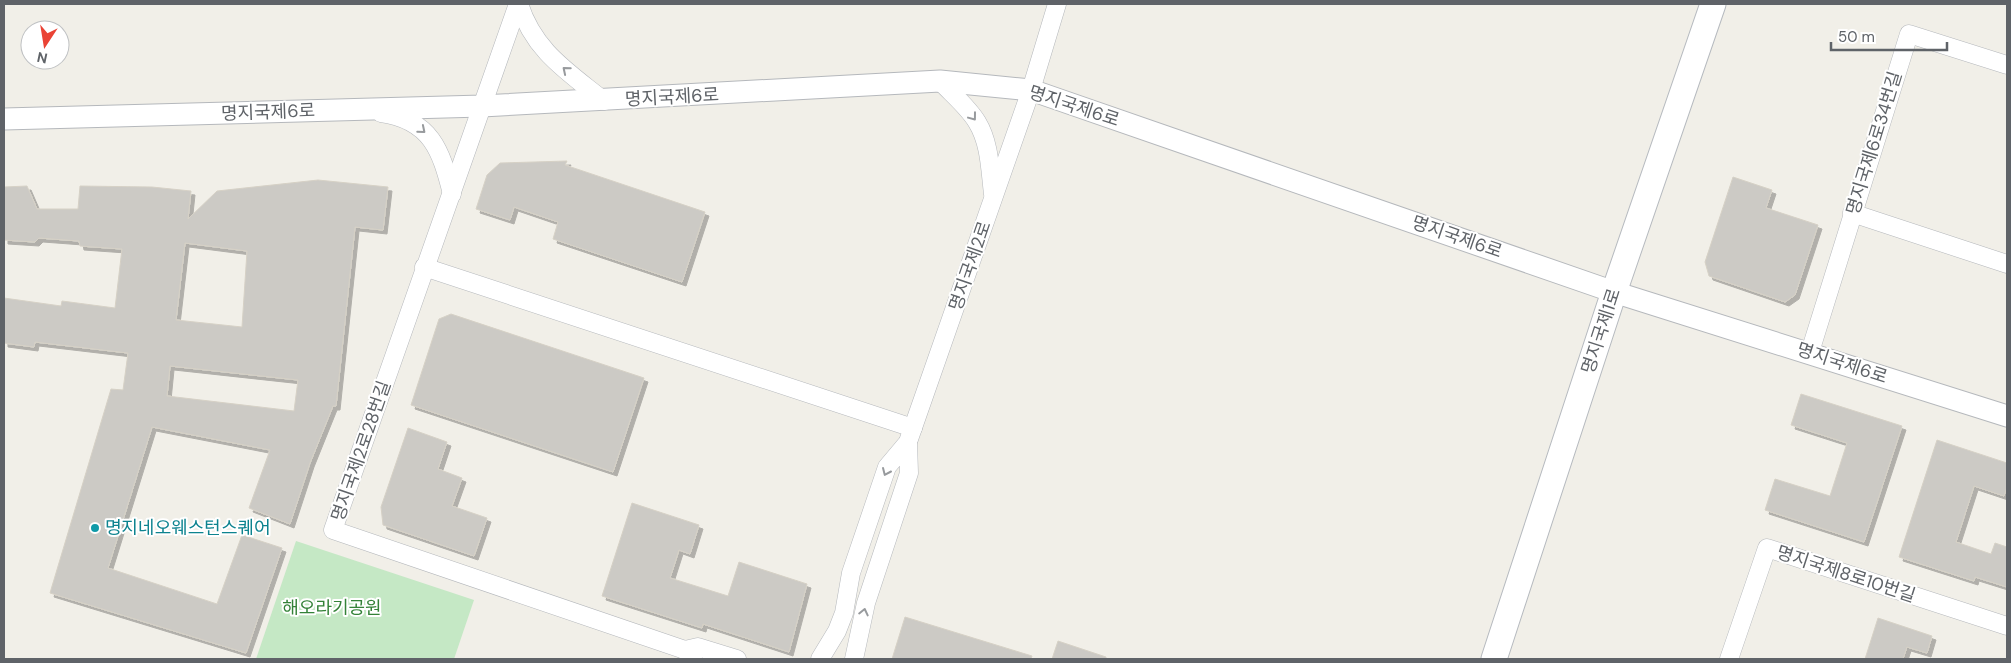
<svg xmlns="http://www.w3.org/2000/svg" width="2011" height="663" font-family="'DM Sans','Noto Sans KR',sans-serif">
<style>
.green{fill:#c5e8c5}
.building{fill:#cccac5;stroke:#d6d1c6;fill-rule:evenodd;filter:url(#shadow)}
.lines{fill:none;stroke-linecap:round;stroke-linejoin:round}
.minor-casing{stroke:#b5b8bc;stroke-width:19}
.tertiary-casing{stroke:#b5b8bc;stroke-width:23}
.secondary-casing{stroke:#b6babf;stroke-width:27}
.minor{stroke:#fff;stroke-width:18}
.tertiary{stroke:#fff;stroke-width:21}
.secondary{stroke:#fff;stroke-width:25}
.oneway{stroke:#979a9d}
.culture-dot{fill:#0f9aa8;stroke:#fff;stroke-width:2}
.labels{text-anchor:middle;stroke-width:4;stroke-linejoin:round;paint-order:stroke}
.street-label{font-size:18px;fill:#5f6368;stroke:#fff}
.culture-label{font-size:18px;fill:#0d838f;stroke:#fff;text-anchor:start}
.park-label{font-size:18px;fill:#348238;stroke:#fff}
</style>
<defs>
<filter id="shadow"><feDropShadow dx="4" dy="4" stdDeviation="0" flood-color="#0004"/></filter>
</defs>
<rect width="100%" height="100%" fill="#f1efe8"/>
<polygon class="green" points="296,541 474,600 454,659 256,659"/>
<g class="building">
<polygon points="567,161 565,165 705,212 682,282 553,239 558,222 514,207 510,220 476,209 487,175 500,163"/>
<polygon points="1733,177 1772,190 1766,208 1818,225 1795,295 1785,302 1709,276 1705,262"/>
<path d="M318 180 388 187 383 230 355 227 336 406H333L310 463 290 524 249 508 270 450 152 427 108 568 217 604 242 535 282 548 246 653 50 593 111 389 123 390 128 353 35 342 34 347 4 343V298L61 306 62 301 115 308 122 249 80 246 79 241 39 238 35 242 4 240V187L27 186 37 209H78L80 186 152 187 191 191 188 219 217 191ZM185 243 247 251 242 327 176 320ZM170 366 298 380 294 411 167 396Z"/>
<polygon points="451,314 644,378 613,472 411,405 439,319"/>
<polygon points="1801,394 1902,426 1864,542 1765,510 1775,479 1830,496 1847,443 1791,425"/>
<polygon points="408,428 447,442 438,469 462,478 452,506 487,518 474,556 383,525 381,507"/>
<polygon points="1937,440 2007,463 2007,487 2004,496 1974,486 1956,542 1991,554 1995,543 2007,547 2007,587 1975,577 1974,581 1899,557"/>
<polygon points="632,503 699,525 690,554 679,550 670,578 728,596 739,562 807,584 789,652 703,624 702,628 602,596"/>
<polygon points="905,617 1032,656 1031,659 892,659"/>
<polygon points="1878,618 1932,636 1927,653 1907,647 1903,659 1865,659"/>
<polygon points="1058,641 1106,657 1106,659 1052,659"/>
</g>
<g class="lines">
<defs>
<g id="minor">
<polyline points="518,4 333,530 685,650"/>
<path d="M519 4C534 51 567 71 604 101"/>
<path d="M940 81C952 94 968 107 977 122 990 143 990 170 993 194"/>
<path d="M381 113C431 120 441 150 452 194"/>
<polyline points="1852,213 2007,264"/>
<polyline points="424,267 913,428"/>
<polyline points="1810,352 1909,34 2007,65"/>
<polyline points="909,439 1031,90 1057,4"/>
<polyline points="693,659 685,650 698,647 737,659"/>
<polyline points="820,659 837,631 844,613 851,573 887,467 908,442 909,473 866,603 854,659"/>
<polyline points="1729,659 1767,548 2007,626"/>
</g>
<polyline id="tertiary" points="4,119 482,106 940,81 1031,90 1614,292 2007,416"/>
<polyline id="secondary" points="1494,659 1614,292 1713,4"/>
</defs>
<use href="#minor" class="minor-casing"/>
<use href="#tertiary" class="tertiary-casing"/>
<use href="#secondary" class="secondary-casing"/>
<use href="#minor" class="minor"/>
<use href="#tertiary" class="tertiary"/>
<use href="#secondary" class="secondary"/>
</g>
<defs><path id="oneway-chevron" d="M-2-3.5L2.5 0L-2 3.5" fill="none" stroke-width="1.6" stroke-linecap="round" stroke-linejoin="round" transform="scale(1.25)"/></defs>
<g class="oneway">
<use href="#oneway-chevron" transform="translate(566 70) rotate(-140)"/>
<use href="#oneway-chevron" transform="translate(973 117) rotate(53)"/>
<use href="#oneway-chevron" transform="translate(422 130) rotate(40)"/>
<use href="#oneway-chevron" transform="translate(886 472) rotate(114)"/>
<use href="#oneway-chevron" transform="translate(864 612) rotate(-77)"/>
</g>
<circle class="culture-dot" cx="95" cy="528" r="5"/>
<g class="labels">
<g class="street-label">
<text transform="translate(672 97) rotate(-3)" y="6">명지국제6로</text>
<text transform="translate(1074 106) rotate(18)" y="6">명지국제6로</text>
<text transform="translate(268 112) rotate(-2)" y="6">명지국제6로</text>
<text transform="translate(1874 143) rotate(-73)" y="6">명지국제6로34번길</text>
<text transform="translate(1457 237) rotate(19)" y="6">명지국제6로</text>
<text transform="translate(970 266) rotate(-71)" y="6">명지국제2로</text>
<text transform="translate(1601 331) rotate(-72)" y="6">명지국제1로</text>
<text transform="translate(1842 363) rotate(18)" y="6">명지국제6로</text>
<text transform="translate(361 451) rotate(-71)" y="6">명지국제2로28번길</text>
<text transform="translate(1846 574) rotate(18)" y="6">명지국제8로10번길</text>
</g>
<g class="culture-label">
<text x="105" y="534">명지네오웨스턴스퀘어</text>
</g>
<g class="park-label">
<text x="332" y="614">해오라기공원</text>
</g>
</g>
<rect width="2011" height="663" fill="none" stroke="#5f6368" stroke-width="10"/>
<g transform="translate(45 45) rotate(192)"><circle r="24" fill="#ffffff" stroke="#bfc1c3"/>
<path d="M0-4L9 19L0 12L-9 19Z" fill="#ea4335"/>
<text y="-8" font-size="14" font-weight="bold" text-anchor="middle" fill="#5f6368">N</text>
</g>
<path d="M1831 42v8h116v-8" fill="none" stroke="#5f6368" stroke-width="2.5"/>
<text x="1838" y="42" font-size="15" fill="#5f6368" stroke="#ffffff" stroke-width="4" paint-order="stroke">50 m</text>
</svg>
